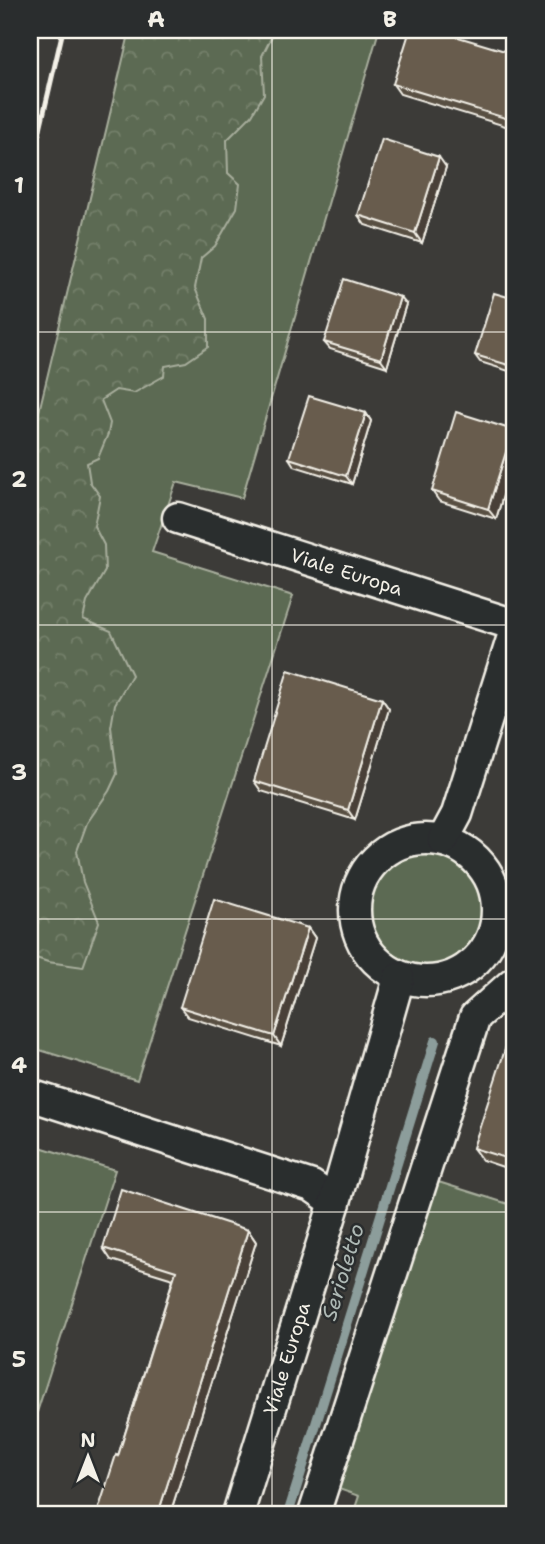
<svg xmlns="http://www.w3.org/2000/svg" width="545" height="1544" font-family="'Shantell Sans',sans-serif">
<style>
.grass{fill:#5c6a52;stroke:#a8ae9d;stroke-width:2}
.forest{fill:url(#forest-crowns);stroke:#a8ae9d;stroke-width:2}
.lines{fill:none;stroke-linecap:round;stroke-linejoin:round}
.stream{stroke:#8c9d9b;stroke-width:10}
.street-casing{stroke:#f4f1e8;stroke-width:35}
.street{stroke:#2a2d2e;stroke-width:30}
.rail{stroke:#f4f1e8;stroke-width:5}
.wall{fill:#594f43;stroke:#f4f1e8;stroke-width:2}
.shaded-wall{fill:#484037;stroke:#f4f1e8;stroke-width:2}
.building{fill:#675c4e;stroke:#f4f1e8;stroke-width:2}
.grid{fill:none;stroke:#f4f1e8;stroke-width:2;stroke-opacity:0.55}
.labels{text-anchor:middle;stroke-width:5;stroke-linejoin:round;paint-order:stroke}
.street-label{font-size:19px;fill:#f4f1e8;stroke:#2a2d2e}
.water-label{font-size:21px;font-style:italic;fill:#aeb9b5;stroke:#2a2d2e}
.neatline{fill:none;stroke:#f4f1e8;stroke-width:2.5}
.grid-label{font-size:23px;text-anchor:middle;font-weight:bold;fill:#f4f1e8}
</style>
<defs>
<pattern id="forest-crowns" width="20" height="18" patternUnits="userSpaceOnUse" patternTransform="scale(1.75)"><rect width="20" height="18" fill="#5c6a52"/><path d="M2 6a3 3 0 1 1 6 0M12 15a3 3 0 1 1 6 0" fill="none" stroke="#74806b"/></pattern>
</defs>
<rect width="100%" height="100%" fill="#3c3b38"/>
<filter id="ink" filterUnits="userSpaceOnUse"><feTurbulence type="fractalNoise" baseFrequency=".0143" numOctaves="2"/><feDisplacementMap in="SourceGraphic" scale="14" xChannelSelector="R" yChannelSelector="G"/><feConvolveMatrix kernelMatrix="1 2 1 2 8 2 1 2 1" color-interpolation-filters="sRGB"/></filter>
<g filter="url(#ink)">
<g class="grass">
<polygon points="133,30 379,30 242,498 176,482 152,552 293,596 137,1080 30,1047 30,471"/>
<circle cx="427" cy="909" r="61"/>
<polygon points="30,1144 115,1170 30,1434"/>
<polygon points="432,1180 515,1206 515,1514 353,1514 359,1496 333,1487"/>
</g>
<polygon class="forest" points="130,30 275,30 262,56 264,94 252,115 227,140 228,173 240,184 237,208 215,246 201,258 195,288 208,319 208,347 186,362 165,366 164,376 134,393 116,390 101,400 110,423 108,434 98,458 87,463 90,482 100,496 94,526 104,545 105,571 87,602 83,619 111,631 132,675 115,704 111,727 117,774 109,791 87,823 77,851 83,882 99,922 83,967 48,962 30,956 30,449"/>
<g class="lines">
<polyline class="stream" points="288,1514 435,1041"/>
<defs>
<g id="street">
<path id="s1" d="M178 518 515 625"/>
<circle cx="426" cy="910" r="71"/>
<polyline points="443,840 457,814 515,630"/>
<polyline points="30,1095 312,1186 335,1202"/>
<path id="s2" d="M238 1514 335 1202 399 978"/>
<polyline points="314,1514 475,1017 513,983"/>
</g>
</defs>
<use href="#street" class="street-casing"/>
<use href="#street" class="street"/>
<polyline class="rail" points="30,172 63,30"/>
</g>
<g class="wall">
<polygon points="515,54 515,129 400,94 393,84"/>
<polygon points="446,167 422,243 365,225 358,215"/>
<polygon points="515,299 515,373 480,362 475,355"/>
<polygon points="406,304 387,367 330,349 324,342"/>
<polygon points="366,413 371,421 352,484 294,466 289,458"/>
<polygon points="513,430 515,433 515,456 496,519 439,501 432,491"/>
<polygon points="382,699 389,709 355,820 261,791 254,781"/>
<polygon points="308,928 315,938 281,1046 188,1017 180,1007"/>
<polygon points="515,1026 515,1171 482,1160 473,1148"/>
<polygon points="248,1230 256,1242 170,1514 97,1514 118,1456 173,1279 111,1260 103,1248"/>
</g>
<g class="shaded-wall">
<polygon points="439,157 446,167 422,243 415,233"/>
<polygon points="400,297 406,304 387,367 381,359"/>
<polygon points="366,413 371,421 352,484 346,476"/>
<polygon points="513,430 515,433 515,456 496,519 488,509"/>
<polygon points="382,699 389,709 355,820 348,810"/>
<polygon points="308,928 315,938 281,1046 274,1036"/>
<polygon points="248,1230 256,1242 170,1514 158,1514"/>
</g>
<g class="building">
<polygon points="410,30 435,30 515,54 515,121 393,84"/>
<polygon points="382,139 439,157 415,233 358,215"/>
<polygon points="515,223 515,242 510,240"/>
<polygon points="344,279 400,297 381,359 324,342"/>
<polygon points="494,293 515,299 515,367 475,355"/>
<polygon points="309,396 366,413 346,476 289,458"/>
<polygon points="456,412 513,430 488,509 432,491"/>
<polygon points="288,670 382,699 348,810 254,781"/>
<polygon points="214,899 308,928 274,1036 180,1007"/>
<polygon points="513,1025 515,1026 515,1161 473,1148"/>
<polygon points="121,1189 248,1230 158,1514 97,1514 116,1455 118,1456 176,1271 103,1248"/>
<polygon points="361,1508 382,1514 359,1514"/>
</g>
</g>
<path class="grid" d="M272 30V1514M30 332H515M30 625H515M30 919H515M30 1212H515"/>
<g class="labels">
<g class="street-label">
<text dy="7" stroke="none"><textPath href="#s1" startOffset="177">Viale Europa</textPath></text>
<text dy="7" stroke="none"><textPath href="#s2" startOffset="163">Viale Europa</textPath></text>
</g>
<g class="water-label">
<text transform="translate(343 1272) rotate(-73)" y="7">Serioletto</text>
</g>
</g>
<rect width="545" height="1544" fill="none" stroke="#2a2d2e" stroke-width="77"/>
<g transform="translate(88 1457)" stroke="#2a2d2e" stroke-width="5" paint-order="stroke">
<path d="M0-5L12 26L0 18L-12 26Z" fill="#f4f1e8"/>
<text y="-10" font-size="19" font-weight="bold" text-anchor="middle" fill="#f4f1e8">N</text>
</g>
<rect x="38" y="38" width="468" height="1468" class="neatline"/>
<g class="grid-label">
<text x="156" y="27">A</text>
<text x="390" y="27">B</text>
<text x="19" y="193">1</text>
<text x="19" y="487">2</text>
<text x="19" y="780">3</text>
<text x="19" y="1073">4</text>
<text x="19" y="1367">5</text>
</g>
</svg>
